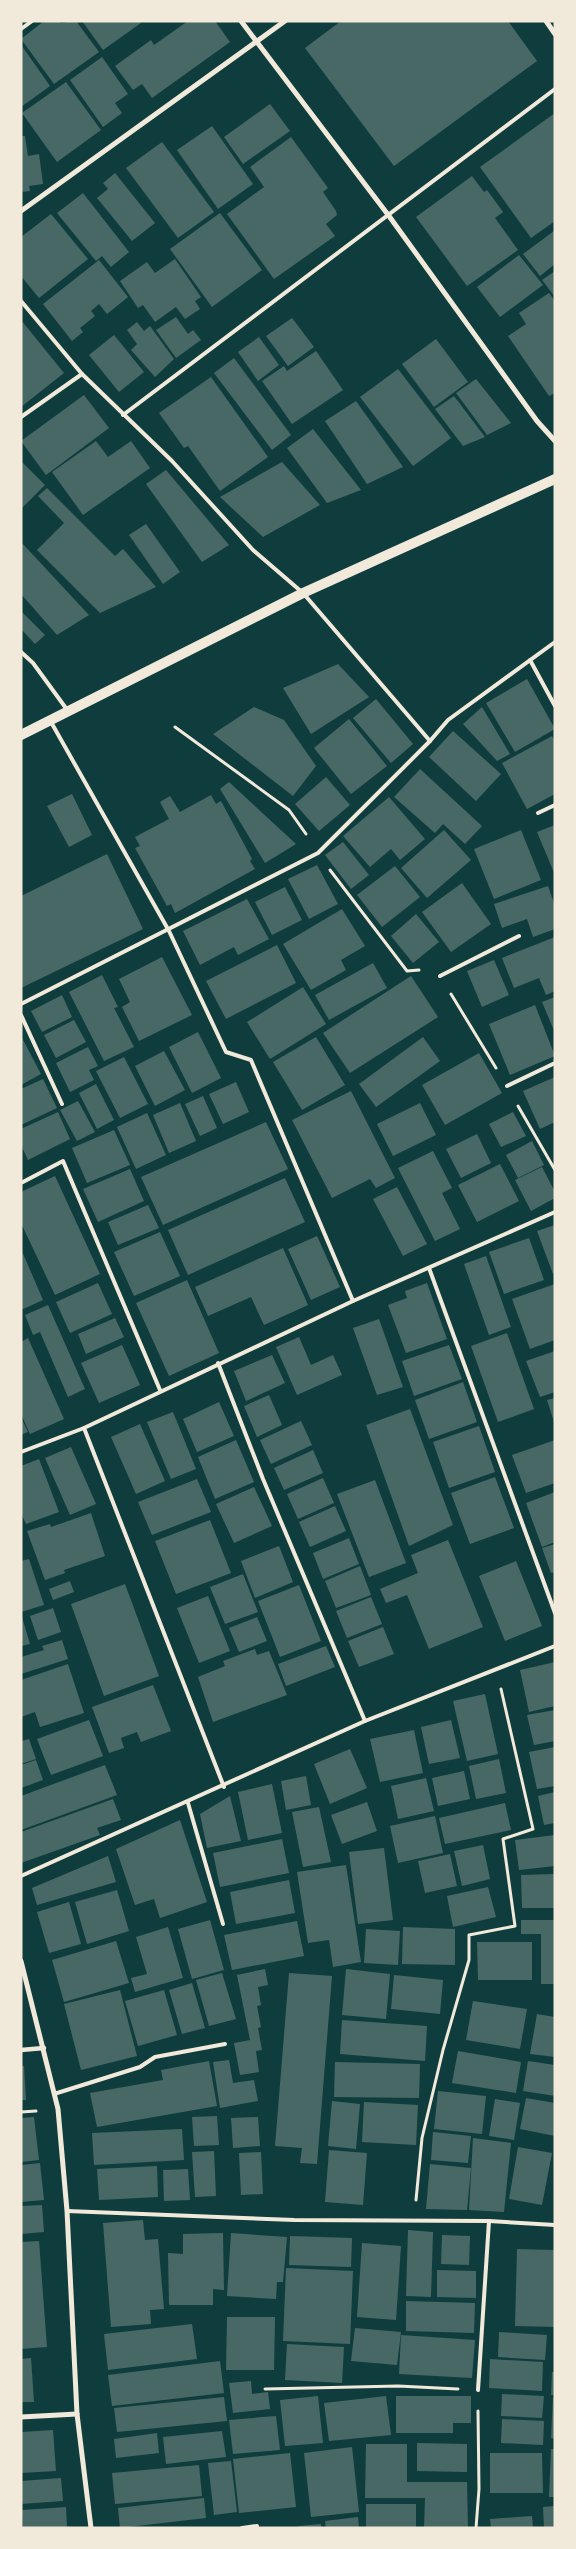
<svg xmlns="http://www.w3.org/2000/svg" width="576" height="2549" font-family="'Zilla Slab',serif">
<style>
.building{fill:#486865}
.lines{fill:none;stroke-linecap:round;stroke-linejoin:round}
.path{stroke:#f1e9da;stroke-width:3}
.service{stroke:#f1e9da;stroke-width:4}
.pedestrian{stroke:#f1e9da;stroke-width:4.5}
.minor{stroke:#f1e9da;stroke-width:5}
.secondary{stroke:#f1e9da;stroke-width:10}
</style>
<rect width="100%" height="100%" fill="#0f3d3e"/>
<g class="building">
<polygon points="44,21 59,21 61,23 76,21 99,52 54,84 21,39"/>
<polygon points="82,21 139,21 141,23 103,50"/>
<polygon points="188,21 215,21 230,42 152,98 142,84 133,90 115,66 151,40 154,45"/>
<polygon points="341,21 508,21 537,61 394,166 305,48"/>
<polygon points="22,46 50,86 21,107 21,47"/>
<polygon points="102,57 128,94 115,103 122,113 103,127 70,80"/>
<polygon points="66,82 101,130 57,162 22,113"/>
<polygon points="270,104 290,131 243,164 224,137"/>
<polygon points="555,113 555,221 531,238 480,167"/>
<polygon points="212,126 253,184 218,209 177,150"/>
<polygon points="21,136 25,136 28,156 39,154 43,184 29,186 30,191 21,192"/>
<polygon points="291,137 328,188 323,192 336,211 337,215 326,224 335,236 274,279 227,214 264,187 250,167"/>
<polygon points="162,142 214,212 178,238 126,168"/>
<polygon points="115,173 155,223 132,241 97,198 108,189 103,183"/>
<polygon points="472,176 484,192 487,190 503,212 495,218 518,250 467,286 416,217"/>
<polygon points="83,193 129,252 111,267 102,256 96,261 57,213"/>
<polygon points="220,213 262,270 212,307 170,249"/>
<polygon points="51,214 88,259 39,298 21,276 21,237"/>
<polygon points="554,231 555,264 540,276 523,254"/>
<polygon points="519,255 543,285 500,317 477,287"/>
<polygon points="175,259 201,297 195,301 200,309 185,319 176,307 155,322 143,305 138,308 120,281 147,262 155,273"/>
<polygon points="99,260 128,297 107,314 99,304 91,311 95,316 80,328 83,332 72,341 43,304"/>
<polygon points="555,271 555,297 542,280"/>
<polygon points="549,293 555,301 555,393 549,396 508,336 526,324 519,313"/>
<polygon points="176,317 188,334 193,330 201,340 176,358 156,330"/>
<polygon points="292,318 314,347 288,366 266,336"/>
<polygon points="21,320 64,373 21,407"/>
<polygon points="137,322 144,331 150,326 174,359 155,377 131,350 137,344 127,330"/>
<polygon points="114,335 144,372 119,392 89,355"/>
<polygon points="259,337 279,365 258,381 238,352"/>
<polygon points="436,339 468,382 434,407 402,364"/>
<polygon points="316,351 343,390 292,424 262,381 284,366 287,371"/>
<polygon points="234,358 291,435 272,450 214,373"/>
<polygon points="398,369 451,438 413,466 360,397"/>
<polygon points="211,377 268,457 220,491 188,446 184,448 159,413"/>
<polygon points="476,379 511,423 487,435 456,393"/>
<polygon points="84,395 109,428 46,475 21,441"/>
<polygon points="454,396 485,437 463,446 435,409"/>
<polygon points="356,401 403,467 367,484 325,421"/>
<polygon points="313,429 361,490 327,503 287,448"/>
<polygon points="96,441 108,457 131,441 150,468 83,515 52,472"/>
<polygon points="21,461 45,485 21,509"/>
<polygon points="282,462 320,505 263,537 220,497"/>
<polygon points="166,470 229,545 202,562 146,484"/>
<polygon points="47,488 115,556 123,549 156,587 100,613 37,550 64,523 38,496"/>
<polygon points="146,524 180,572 163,584 129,535"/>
<polygon points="21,542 89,615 57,635 21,594"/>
<polygon points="21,611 45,635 35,644 21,629"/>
<polygon points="338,664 369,697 311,734 283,688"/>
<polygon points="527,679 555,729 515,752 486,703"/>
<polygon points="376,699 413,744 391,763 353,718"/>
<polygon points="254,707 284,720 316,766 293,796 213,734"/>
<polygon points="482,707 510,754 497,761 463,724"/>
<polygon points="349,719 387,766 351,794 314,748"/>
<polygon points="453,731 501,774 476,801 429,757"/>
<polygon points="552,736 555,741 555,794 527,809 502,763"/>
<polygon points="420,769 482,826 465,844 443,824 435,833 394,797"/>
<polygon points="326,777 350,805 319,831 295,804"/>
<polygon points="229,782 296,844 265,863 220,789"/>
<polygon points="72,794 92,835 69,847 47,806"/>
<polygon points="211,795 216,804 221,801 252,859 250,861 255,869 175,913 171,904 167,906 135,848 140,846 135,837 169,819 160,802 170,796 180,812"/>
<polygon points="389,797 425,839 400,860 391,849 370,867 343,836"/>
<polygon points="555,825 555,875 537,832"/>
<polygon points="444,830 471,860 427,898 401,868"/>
<polygon points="521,830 541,880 494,899 474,849"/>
<polygon points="343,842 369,875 351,889 325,855"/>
<polygon points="107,854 143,929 21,988 21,896"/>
<polygon points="317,865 338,904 309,919 288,879"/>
<polygon points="395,866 420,897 382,927 357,895"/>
<polygon points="462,883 491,924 451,952 422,912"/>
<polygon points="548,886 555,906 555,929 533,937 527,919 502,928 494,904"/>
<polygon points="285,887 302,920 272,935 255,902"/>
<polygon points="247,899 269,939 238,955 234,947 200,965 183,931"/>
<polygon points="342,909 365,946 341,960 346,970 311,990 283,944"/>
<polygon points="416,914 439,942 413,963 391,936"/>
<polygon points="555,937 555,991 546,995 539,978 514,988 502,958"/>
<polygon points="277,945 296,983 226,1019 206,981"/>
<polygon points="162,957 192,1015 139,1041 122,1007 130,1002 119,979"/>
<polygon points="494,960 509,995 482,1007 467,971"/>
<polygon points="373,963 387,988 329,1020 315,995"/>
<polygon points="102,975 118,1007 114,1008 134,1047 104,1061 69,992"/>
<polygon points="411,976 438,1017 350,1073 323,1033"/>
<polygon points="303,987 326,1024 270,1059 247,1022"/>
<polygon points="62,995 72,1017 42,1032 31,1011"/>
<polygon points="555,997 555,1033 542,1002"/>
<polygon points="535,1005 555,1056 510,1075 489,1024"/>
<polygon points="74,1020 86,1042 56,1058 44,1035"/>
<polygon points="198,1032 221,1078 192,1093 169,1047"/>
<polygon points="21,1036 41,1074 21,1085"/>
<polygon points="316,1037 345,1085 302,1110 273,1062"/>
<polygon points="423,1037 440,1061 376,1107 359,1084"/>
<polygon points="88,1047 98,1066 89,1070 94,1080 70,1092 56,1063"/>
<polygon points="164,1051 185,1090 155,1106 135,1066"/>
<polygon points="479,1053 502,1093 445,1125 422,1085"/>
<polygon points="124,1057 148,1104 120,1118 96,1071"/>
<polygon points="555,1077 555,1122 540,1129 523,1091"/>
<polygon points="43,1079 57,1108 21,1125 21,1089"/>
<polygon points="236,1082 249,1112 223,1124 209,1094"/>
<polygon points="96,1084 114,1120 97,1129 79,1093"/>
<polygon points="351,1091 395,1178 376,1188 370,1179 332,1198 292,1120"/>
<polygon points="203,1096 217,1128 200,1136 185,1104"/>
<polygon points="78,1101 95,1132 77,1141 60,1110"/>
<polygon points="180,1103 196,1141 169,1153 153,1115"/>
<polygon points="420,1103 436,1135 393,1156 377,1124"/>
<polygon points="58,1112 70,1139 28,1160 21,1145 21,1129"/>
<polygon points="513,1112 526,1136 501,1147 489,1124"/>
<polygon points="147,1113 166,1155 136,1169 117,1127"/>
<polygon points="266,1122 288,1169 163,1225 141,1177"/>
<polygon points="114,1130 130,1165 87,1183 72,1148"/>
<polygon points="477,1134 491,1163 461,1178 446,1149"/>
<polygon points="532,1141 544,1165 518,1178 506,1155"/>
<polygon points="433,1151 452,1188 442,1193 460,1229 435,1241 398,1168"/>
<polygon points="500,1164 519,1201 477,1222 458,1185"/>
<polygon points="542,1167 555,1192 555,1198 531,1211 515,1180"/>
<polygon points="130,1169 144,1201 98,1222 83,1189"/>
<polygon points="55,1176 100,1274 55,1295 21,1223 21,1192"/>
<polygon points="285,1178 305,1222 188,1275 168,1230"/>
<polygon points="397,1187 427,1244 403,1256 373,1199"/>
<polygon points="148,1205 159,1228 118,1245 108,1222"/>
<polygon points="555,1225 555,1273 553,1274 537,1231"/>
<polygon points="160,1232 180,1276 134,1296 114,1252"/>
<polygon points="317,1236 340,1287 311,1300 288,1249"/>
<polygon points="529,1238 544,1280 504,1294 489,1252"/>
<polygon points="283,1248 308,1305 264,1325 251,1297 208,1316 195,1287"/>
<polygon points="21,1249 43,1300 21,1310"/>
<polygon points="486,1256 511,1327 489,1335 464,1264"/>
<polygon points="187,1280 219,1353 169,1376 136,1303"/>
<polygon points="98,1283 112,1314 70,1333 56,1302"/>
<polygon points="427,1283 447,1339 406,1353 388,1305 407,1298 405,1291"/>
<polygon points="555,1284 555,1340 530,1349 512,1299"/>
<polygon points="48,1305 85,1389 68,1397 40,1332 33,1335 25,1315"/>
<polygon points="115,1318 124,1337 86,1354 78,1334"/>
<polygon points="379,1319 403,1387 377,1395 353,1328"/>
<polygon points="507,1333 534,1409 498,1422 471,1346"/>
<polygon points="299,1337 311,1365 333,1355 342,1375 297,1395 276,1347"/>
<polygon points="28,1338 64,1419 30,1434 21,1414 21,1342"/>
<polygon points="122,1345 140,1385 99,1403 81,1363"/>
<polygon points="449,1345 462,1379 414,1396 402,1361"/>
<polygon points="555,1351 555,1392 540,1397 526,1361"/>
<polygon points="272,1355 285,1383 246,1401 234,1371"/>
<polygon points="463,1382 477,1422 429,1439 415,1400"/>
<polygon points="269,1395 282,1425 257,1437 244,1406"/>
<polygon points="555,1398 555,1422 554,1422 547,1400"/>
<polygon points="219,1402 234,1436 197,1452 183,1419"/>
<polygon points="410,1409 453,1525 409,1546 366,1425"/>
<polygon points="173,1412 196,1469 171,1479 147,1422"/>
<polygon points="21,1417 28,1432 21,1435"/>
<polygon points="301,1421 312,1445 271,1464 260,1440"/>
<polygon points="140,1424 165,1481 136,1494 111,1437"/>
<polygon points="479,1426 495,1472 449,1488 433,1442"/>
<polygon points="236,1440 254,1482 215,1499 198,1457"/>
<polygon points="555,1440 555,1483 526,1493 512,1455"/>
<polygon points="71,1447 96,1504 70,1515 45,1458"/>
<polygon points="313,1450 323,1473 284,1490 274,1468"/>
<polygon points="39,1459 59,1512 26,1524 21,1513 21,1466"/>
<polygon points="495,1477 514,1528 470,1544 451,1493"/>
<polygon points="323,1478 334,1503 298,1519 287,1494"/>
<polygon points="197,1479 211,1512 152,1535 138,1502"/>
<polygon points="375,1480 406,1563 369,1577 337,1494"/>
<polygon points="254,1487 272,1526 234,1543 216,1504"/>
<polygon points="555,1492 555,1542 542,1547 526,1503"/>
<polygon points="335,1506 346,1531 310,1547 299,1522"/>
<polygon points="91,1513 105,1556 64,1570 65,1573 45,1580 27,1531 50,1524 51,1527"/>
<polygon points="210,1520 231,1573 176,1594 155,1541"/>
<polygon points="349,1538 359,1564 323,1579 313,1553"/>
<polygon points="448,1540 483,1627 429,1649 407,1595 386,1603 380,1589 418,1573 411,1555"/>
<polygon points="555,1544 555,1572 551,1573 542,1548"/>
<polygon points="279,1546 293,1582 255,1598 241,1561"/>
<polygon points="29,1559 44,1605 21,1612 21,1561"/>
<polygon points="516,1561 542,1626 505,1641 479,1576"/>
<polygon points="360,1566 371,1595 336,1608 325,1581"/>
<polygon points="243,1574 258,1612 225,1624 210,1587"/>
<polygon points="70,1581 74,1592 53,1600 49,1589"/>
<polygon points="125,1584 159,1676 104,1696 71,1604"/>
<polygon points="299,1585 321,1641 280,1657 258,1601"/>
<polygon points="208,1596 230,1651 199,1663 177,1608"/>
<polygon points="371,1597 382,1624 347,1638 336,1611"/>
<polygon points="53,1608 61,1632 38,1640 30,1616"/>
<polygon points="22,1617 30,1644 21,1646 21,1618"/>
<polygon points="257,1617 267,1641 239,1652 229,1628"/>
<polygon points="383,1627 394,1654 359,1667 348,1641"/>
<polygon points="62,1640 68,1659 21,1674 21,1657 44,1650 42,1646"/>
<polygon points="326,1646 335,1667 286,1686 278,1664"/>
<polygon points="255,1649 257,1655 269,1651 287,1695 213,1722 198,1677 225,1666 223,1661"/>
<polygon points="555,1662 555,1706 529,1712 520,1670"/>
<polygon points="68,1664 84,1713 40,1727 35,1712 21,1717 21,1680"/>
<polygon points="153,1685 171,1731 141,1742 137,1732 121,1738 124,1748 109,1753 92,1707"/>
<polygon points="485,1694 498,1754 467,1761 453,1701"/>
<polygon points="555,1710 555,1741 534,1745 527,1715"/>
<polygon points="89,1720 103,1756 51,1775 37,1739"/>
<polygon points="451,1720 460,1758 429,1764 421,1727"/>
<polygon points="414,1730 423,1773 380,1782 370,1739"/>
<polygon points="29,1739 36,1759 21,1764 21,1741"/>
<polygon points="555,1747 555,1786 537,1789 529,1752"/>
<polygon points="350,1749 367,1788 330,1804 314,1764"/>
<polygon points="499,1759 506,1793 476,1799 469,1766"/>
<polygon points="36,1760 43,1780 21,1788 21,1765"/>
<polygon points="105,1765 117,1795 21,1830 21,1796"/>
<polygon points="464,1771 470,1799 438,1806 432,1778"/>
<polygon points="306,1776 311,1805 286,1810 281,1781"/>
<polygon points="426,1778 434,1811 398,1819 391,1786"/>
<polygon points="272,1784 282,1833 248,1840 238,1792"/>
<polygon points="555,1792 555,1823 544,1825 538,1796"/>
<polygon points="230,1796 241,1841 207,1848 200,1814"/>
<polygon points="113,1799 121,1820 97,1828 100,1835 21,1863 21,1832"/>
<polygon points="367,1802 377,1831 342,1844 331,1815"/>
<polygon points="505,1803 511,1830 445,1844 439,1818"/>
<polygon points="319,1807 331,1862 303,1867 292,1812"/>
<polygon points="435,1816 443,1853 398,1863 390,1826"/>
<polygon points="180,1820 207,1902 160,1918 154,1899 135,1905 116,1849"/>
<polygon points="555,1835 555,1866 519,1870 515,1840"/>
<polygon points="282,1839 289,1873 220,1887 213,1853"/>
<polygon points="483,1845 490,1879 462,1886 454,1851"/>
<polygon points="384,1848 393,1920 358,1924 349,1852"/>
<polygon points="450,1854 457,1886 425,1893 418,1861"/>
<polygon points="108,1856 116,1882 37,1905 32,1888"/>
<polygon points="346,1865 361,1962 333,1967 329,1940 308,1943 297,1872"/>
<polygon points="555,1874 555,1908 522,1908 521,1875"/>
<polygon points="289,1880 295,1913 236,1924 230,1892"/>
<polygon points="488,1887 496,1917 453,1927 447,1896"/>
<polygon points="117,1890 129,1931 87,1944 75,1902"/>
<polygon points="69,1902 81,1944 49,1953 37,1912"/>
<polygon points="210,1920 224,1970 192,1979 178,1929"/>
<polygon points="521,1920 555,1920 555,1984 541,1984 541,1934 521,1934"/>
<polygon points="297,1921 304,1956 232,1970 224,1935"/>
<polygon points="168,1927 183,1978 135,1992 131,1978 147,1974 136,1937"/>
<polygon points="403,1927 455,1929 455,1965 402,1964"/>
<polygon points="366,1929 400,1931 398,1965 364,1963"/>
<polygon points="116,1941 129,1983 64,2002 52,1960"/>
<polygon points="477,1942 532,1942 532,1980 478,1980"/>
<polygon points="265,1969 268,1985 258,1987 261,2005 257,2006 261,2027 258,2028 262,2050 256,2051 259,2072 240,2075 234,2043 250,2040 237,1975"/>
<polygon points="346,1969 390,1974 386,2019 342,2015"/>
<polygon points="222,1973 236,2019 209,2026 196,1980"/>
<polygon points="289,1973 332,1976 317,2164 300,2163 302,2148 275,2146"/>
<polygon points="394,1975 443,1980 440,2014 391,2009"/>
<polygon points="192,1983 205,2028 182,2034 169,1990"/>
<polygon points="120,1990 137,2056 81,2070 64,2004"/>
<polygon points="164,1990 177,2035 138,2046 125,2001"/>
<polygon points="473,2001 527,2009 520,2049 466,2040"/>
<polygon points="537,2014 555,2017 555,2057 530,2054"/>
<polygon points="342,2020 427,2026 425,2061 340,2054"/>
<polygon points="458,2051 521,2062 516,2093 452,2083"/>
<polygon points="229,2060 233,2083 254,2080 258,2101 220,2108 213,2062"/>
<polygon points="209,2061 217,2106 97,2127 90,2093 163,2080 161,2070"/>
<polygon points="528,2061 555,2065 555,2096 523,2091"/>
<polygon points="335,2062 420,2064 419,2098 334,2097"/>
<polygon points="21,2066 24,2066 26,2100 21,2100"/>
<polygon points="438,2091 486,2096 482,2134 434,2129"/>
<polygon points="526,2098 555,2103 555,2136 520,2129"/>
<polygon points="495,2099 520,2103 514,2140 489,2136"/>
<polygon points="332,2101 360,2104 356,2149 328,2146"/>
<polygon points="364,2102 418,2105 416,2145 362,2142"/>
<polygon points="217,2116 219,2145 194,2146 192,2117"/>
<polygon points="34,2117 39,2160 21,2162 21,2118"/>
<polygon points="258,2117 260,2146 233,2148 231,2118"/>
<polygon points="182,2129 184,2160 94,2165 92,2133"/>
<polygon points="433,2132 471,2136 468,2163 431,2160"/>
<polygon points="473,2138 511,2143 504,2212 469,2210"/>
<polygon points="518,2147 552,2153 542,2205 509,2199"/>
<polygon points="329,2150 367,2153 363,2205 325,2202"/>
<polygon points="214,2151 216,2196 195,2197 192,2152"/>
<polygon points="261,2152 263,2194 241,2195 239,2153"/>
<polygon points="40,2163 44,2200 21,2202 21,2165"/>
<polygon points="430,2164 471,2168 467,2210 426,2209"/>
<polygon points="157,2166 158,2197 99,2200 97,2169"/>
<polygon points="188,2169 190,2200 164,2201 163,2170"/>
<polygon points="42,2205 44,2232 21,2234 21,2206"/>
<polygon points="143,2220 145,2240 158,2239 164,2309 150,2310 151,2324 111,2327 103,2223"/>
<polygon points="408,2230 433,2232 431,2297 406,2296"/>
<polygon points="223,2233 224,2290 213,2289 213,2305 169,2305 168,2253 183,2254 183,2234"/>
<polygon points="231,2233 287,2237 283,2282 277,2282 276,2299 227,2296"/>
<polygon points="442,2235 470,2236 469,2265 441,2264"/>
<polygon points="290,2236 352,2238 351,2267 289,2265"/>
<polygon points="39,2241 47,2347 21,2349 21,2242"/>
<polygon points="362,2243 401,2246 396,2320 357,2317"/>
<polygon points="517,2249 555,2250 555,2327 515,2326"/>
<polygon points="286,2268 353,2271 350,2344 283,2341"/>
<polygon points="437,2270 476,2271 476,2298 437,2297"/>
<polygon points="406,2301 475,2303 474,2333 406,2331"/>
<polygon points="227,2317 275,2317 274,2370 226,2370"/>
<polygon points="192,2324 197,2359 108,2370 104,2334"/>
<polygon points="355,2328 401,2332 397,2365 351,2361"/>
<polygon points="499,2332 547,2335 545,2360 498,2357"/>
<polygon points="401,2335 475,2340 472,2378 399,2374"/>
<polygon points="287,2344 344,2347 342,2383 285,2380"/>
<polygon points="31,2358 34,2402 21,2402 21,2359"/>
<polygon points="490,2359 543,2362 542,2391 489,2388"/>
<polygon points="220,2361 224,2393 112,2406 108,2375"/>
<polygon points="552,2372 555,2372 555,2395 551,2395"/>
<polygon points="251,2381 252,2394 268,2392 270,2409 233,2413 229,2383"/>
<polygon points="502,2394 544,2396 542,2418 501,2416"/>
<polygon points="318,2396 323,2443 285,2446 280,2400"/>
<polygon points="386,2396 391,2435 329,2441 324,2403"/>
<polygon points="396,2396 471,2396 471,2423 453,2423 453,2433 396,2433"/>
<polygon points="224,2397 227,2421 117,2432 114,2408"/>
<polygon points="553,2397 555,2397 555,2439 551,2438"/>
<polygon points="276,2416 280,2450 233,2454 229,2420"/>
<polygon points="502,2419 544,2421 543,2445 501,2443"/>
<polygon points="53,2430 56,2471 21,2473 21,2432"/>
<polygon points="222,2431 226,2457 166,2464 163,2437"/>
<polygon points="157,2433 159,2453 116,2458 114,2439"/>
<polygon points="417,2443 467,2444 467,2472 417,2471"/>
<polygon points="366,2444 407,2444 407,2482 467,2482 468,2528 424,2528 425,2498 365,2498"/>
<polygon points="352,2447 359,2512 311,2517 304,2453"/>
<polygon points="551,2449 555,2449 555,2497 549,2497"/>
<polygon points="290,2453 296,2507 239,2513 233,2459"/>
<polygon points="490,2453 542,2453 543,2493 490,2493"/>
<polygon points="231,2461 237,2512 214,2515 208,2463"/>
<polygon points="199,2465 202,2496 115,2504 112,2473"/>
<polygon points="61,2478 63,2501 21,2504 21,2481"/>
<polygon points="204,2498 206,2518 120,2528 118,2508"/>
<rect x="366" y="2504" width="50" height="24"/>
<polygon points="555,2506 555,2528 544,2528 543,2507"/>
<polygon points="66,2507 67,2528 23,2528 22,2510"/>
<polygon points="532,2516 533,2528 491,2528 490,2519"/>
<polygon points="358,2517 359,2528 326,2528 325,2521"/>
<polygon points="321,2524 321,2528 299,2528 299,2526"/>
</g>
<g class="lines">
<g class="path">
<polyline points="175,727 289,810 306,834"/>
<polyline points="330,870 407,971 419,970"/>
<polyline points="451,994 496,1068"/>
<polyline points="518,1106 555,1170"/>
<polyline points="21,2112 36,2111"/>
<polyline points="416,2200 422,2138 443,2050 469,1960 469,1935 515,1926 503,1839 533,1829 501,1689"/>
<polyline points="265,2389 398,2386 458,2389"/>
<polyline points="476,2528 479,2489 478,2411"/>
</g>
<g class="service">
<polyline points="21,29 32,21"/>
<polyline points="21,301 82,374 172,461 253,550 303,593 430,741"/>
<polyline points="123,415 555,89"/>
<polyline points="21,417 82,374"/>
<polyline points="21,652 33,663 68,711"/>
<polyline points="530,660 555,706"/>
<polyline points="51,722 169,931 226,1052 251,1060 353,1301"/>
<polyline points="538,813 555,805"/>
<polyline points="440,976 519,936"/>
<polyline points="21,1004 318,853 430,741 448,720 555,642"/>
<polyline points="21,1015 62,1104"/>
<polyline points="507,1086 555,1063"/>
<polyline points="21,1183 63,1161 160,1390"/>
<polyline points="429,1268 555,1613"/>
<polyline points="218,1363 263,1479 365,1721"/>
<polyline points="84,1428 224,1787"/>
<polyline points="21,1452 84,1428 353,1301 555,1212"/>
<polyline points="188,1803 223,1924"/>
<polyline points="21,1876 365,1721 555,1646"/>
<polyline points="54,2094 140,2067 155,2057 225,2044"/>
<polyline points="67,2211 294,2220 489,2221 555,2225"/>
<polyline points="478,2390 489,2221"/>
<polyline points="242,2528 257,2526"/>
</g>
<polyline class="pedestrian" points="21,2050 44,2048"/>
<g class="minor">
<polyline points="241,21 389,216 537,421 555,441"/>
<polyline points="546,21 555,34"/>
<polyline points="21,211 285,21"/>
<polyline points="21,1961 58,2109 67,2211 77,2414 91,2528"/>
<polyline points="21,2417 77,2414"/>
</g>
<polyline class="secondary" points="21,735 303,593 555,479"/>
</g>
<rect width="576" height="2549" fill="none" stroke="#f1e9da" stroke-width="45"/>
</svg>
